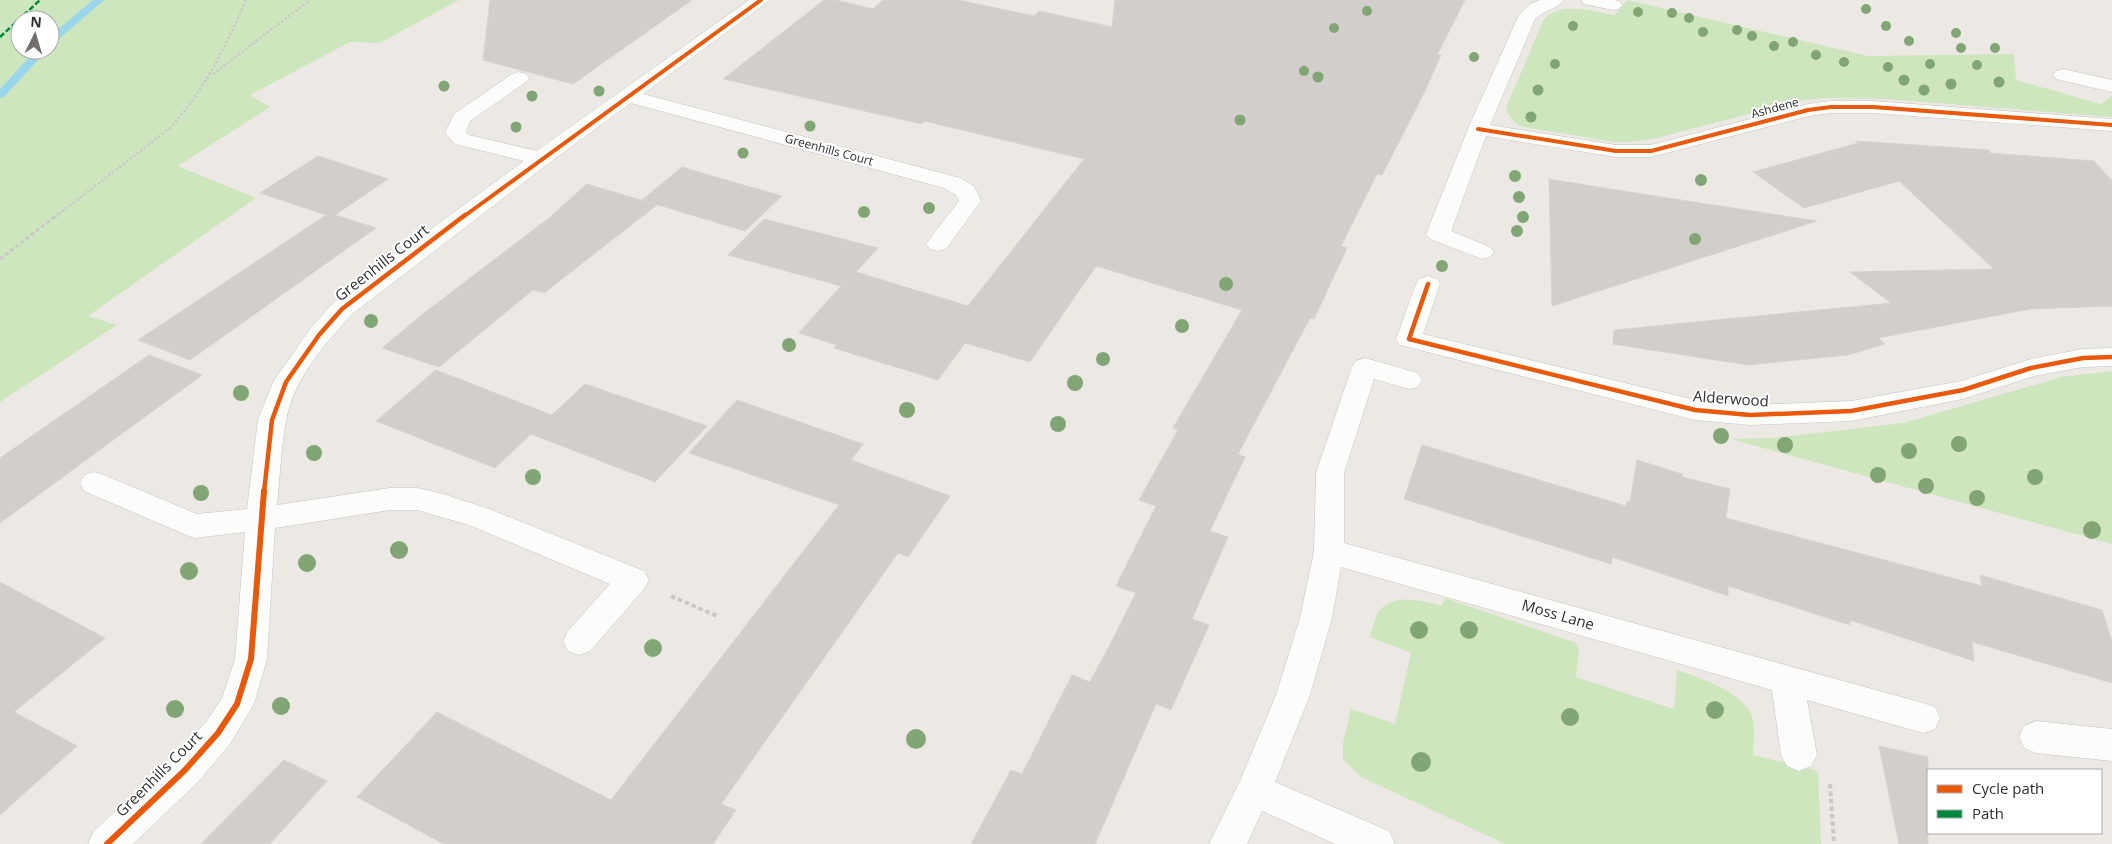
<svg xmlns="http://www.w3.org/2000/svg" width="2112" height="844" font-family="'Open Sans',sans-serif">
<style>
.green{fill:#cee6be;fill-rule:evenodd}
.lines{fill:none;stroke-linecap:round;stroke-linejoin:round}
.stream{fill:#99d6ec;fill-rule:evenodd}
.building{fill:#d1cecb;stroke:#d7d4d0}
.minor-casing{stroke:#c5c4c5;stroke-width:1}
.path-far2{stroke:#c9c9c8;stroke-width:2.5;stroke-dasharray:2.5 2;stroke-linecap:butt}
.path-far1{stroke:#c9c9c8;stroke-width:3;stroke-dasharray:4 2.5;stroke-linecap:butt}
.path{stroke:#c9c9c8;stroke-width:4;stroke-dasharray:4.5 3;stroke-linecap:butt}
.minor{fill:#fcfcfb;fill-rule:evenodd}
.quiet{stroke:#00873e;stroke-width:2.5;stroke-dasharray:5.5 2.5;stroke-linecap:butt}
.cycleway-far2-casing{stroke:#fff;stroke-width:6}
.cycleway-far1-casing{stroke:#fff;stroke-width:8}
.cycleway-casing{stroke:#fff;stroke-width:9}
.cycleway-far2{stroke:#e8590c;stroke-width:4}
.cycleway-far1{stroke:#e8590c;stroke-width:4.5}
.cycleway{stroke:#e8590c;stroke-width:6}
.tree{fill:#82a575}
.labels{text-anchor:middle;stroke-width:4;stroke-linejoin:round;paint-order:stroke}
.far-street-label{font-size:12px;fill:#2e2e2e;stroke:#fff}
.street-label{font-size:15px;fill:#2e2e2e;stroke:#fff}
</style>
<rect width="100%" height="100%" fill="#ece8e4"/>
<g class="green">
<path d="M0 0H459L380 43 350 42 250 95 270 107 178 166 256 198 88 316 117 325 0 402ZM20 20H50V50H20Z"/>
<path d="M1627 0 1868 56 2014 54 2016 80 2101 104 2112 96V117L1885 99 1822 98 1798 101 1657 138 1631 142H1614L1524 127C1514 123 1510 119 1506 108L1543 21C1559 0 1592 11 1615 15Z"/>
<polygon points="2112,371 2112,544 1731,439 1773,438 1903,423 2062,377"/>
<path d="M1445 598 1576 643 1579 649 1576 677 1674 709 1677 670C1698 677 1749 694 1753 720 1755 731 1753 744 1753 755L1818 771 1821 844H1505L1361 777 1343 759V743L1351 709 1395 724 1411 653 1370 637C1372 630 1374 622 1377 615 1389 591 1422 601 1442 606Z"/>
</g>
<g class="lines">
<g class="stream">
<polygon points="93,0 104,0 54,43 50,44 50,36"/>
<polygon points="36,50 47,50 4,97 0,98 0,89"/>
</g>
</g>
<g class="building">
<polygon points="490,0 692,0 573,84 483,60"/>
<polygon points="824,0 836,0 873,9 883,0 958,0 1034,16 1039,11 1112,27 1115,0 1465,0 1437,55 1441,55 1424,93 1382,175 1377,174 1341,246 1347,248 1314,319 1310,318 1238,454 1245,457 1210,531 1228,537 1192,619 1209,625 1171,710 1156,704 1095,844 971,844 1011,770 1022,774 1072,675 1090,682 1114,637 1136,593 1116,586 1156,506 1139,500 1178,430 1173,428 1242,310 1096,266 1030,362 965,343 938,380 834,348 837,345 799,333 841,286 728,255 764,219 878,248 856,272 968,306 1084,159 924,121 922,124 723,79"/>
<polygon points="1856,141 1989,150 1990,153 2094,161 2112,181 2112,306 2030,309 1878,338 1885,344 1848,355 1748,365 1613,344 1614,330 1891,303 1850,272 1994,269 1899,181 1804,208 1753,172 1858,143"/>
<polygon points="318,156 388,179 335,215 376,228 190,360 138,340 326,215 260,193"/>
<polygon points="682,167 705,174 782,196 745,231 642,200"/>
<polygon points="1549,179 1610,189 1817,221 1552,306"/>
<polygon points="587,184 657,205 544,293 533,290 439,367 382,348 428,310 549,218"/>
<polygon points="149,355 202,375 0,523 0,458"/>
<polygon points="436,370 552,415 585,384 707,426 655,482 531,434 495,468 376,421"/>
<polygon points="737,400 863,444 851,460 950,496 908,557 898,553 721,804 736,810 713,844 444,844 357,797 437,712 611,800 839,505 689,453"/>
<polygon points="1422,445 1626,506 1627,501 1630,502 1637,460 1682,474 1682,477 1730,489 1726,518 1982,586 1980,575 2102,610 2112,641 2112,683 1972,642 1974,661 1850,620 1850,625 1728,586 1728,596 1612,557 1611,564 1404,499"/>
<polygon points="0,582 105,638 14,712 77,746 0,815"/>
<polygon points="1879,746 1928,757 1928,844 1899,844"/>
<polygon points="284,760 327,781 270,844 201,844"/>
</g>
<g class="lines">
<defs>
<g id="minor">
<path d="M749 0H770L643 94 960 178 974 186 981 201 946 249 938 251 930 249 926 244 959 201 956 195 944 188 631 103 549 163 351 315C324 345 293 380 286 421 281 448 280 477 277 505L390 488H417L440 493 489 509 644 571 649 580 644 589 590 651 579 655 568 651 563 641 568 631 610 584 469 525 417 510H390L275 528 267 659 254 704 230 744 198 782 133 844H88L94 831 172 758 206 722 222 698 235 659 245 532 195 538 184 534 84 491 80 483 84 475 94 472 104 475 197 514 247 509 258 420 273 382 310 329 333 303 360 281 524 161 455 144 445 133 454 114 512 74 519 72 526 74 529 78 526 82 470 121 466 132 469 135 537 151Z"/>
<path d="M1540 0H1564C1558 8 1544 11 1535 19L1490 125 1616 145H1651L1808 104 1831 101H1873L2112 119V131L1873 113H1831L1809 116 1651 157H1616L1486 136 1451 231 1490 247 1494 252 1490 257 1482 259 1430 239 1426 234 1470 124 1518 17 1530 4Z"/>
<polygon points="1581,0 1615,0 1619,1 1622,5 1619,9 1613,10 1584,4"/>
<polygon points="2063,69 2112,80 2112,92 2056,79 2053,75 2056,71"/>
<polygon points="1428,276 1437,279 1440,284 1423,334 1695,400 1750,405 1851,401 1961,381 2031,359 2083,349 2112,348 2112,366 2083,367 2034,376 1963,399 1851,421 1750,425 1695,420 1400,345 1396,339 1416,284 1419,279"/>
<polygon points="1365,358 1418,373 1422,380 1418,387 1409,389 1374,379 1344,473 1344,543 1923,703 1935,707 1940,718 1935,729 1923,733 1807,700 1817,755 1811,766 1799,771 1787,766 1781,755 1772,690 1341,567 1332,618 1310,695 1275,782 1389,831 1395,844 1335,844 1262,811 1247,844 1209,844 1240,781 1276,695 1300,618 1314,551 1316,473 1352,367 1356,361"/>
<polygon points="2036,721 2112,729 2112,761 2036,753 2024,748 2019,737 2024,726"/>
</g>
</defs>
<use href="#minor" class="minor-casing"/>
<g class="path-far2">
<polyline points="213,74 310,0"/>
<path d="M55 217 170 128C205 90 225 47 246 0"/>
</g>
<polyline class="path-far1" points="0,259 57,215"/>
<g class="path">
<polyline points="671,596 717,616"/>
<polyline points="1830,784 1834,844"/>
</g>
<use href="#minor" class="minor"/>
<polyline class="quiet" points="0,37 40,0"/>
<defs>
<g id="cycleway-far2">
<polyline points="1478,129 1616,151 1651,151 1808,110 1831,107 1873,107 2112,125"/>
<polyline points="463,217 761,0"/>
</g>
<g id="cycleway-far1">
<polyline points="1428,284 1409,339 1695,410 1750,415 1851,411 1963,390 2031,368 2083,358 2112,357"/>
<polyline points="264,492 272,420 286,382 319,335 342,309 465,215"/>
</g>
<polyline id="cycleway" points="107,844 185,770 218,733 237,704 251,659 264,491"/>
</defs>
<use href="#cycleway-far2" class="cycleway-far2-casing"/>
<use href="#cycleway-far1" class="cycleway-far1-casing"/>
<use href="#cycleway" class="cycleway-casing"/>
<use href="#cycleway-far2" class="cycleway-far2"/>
<use href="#cycleway-far1" class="cycleway-far1"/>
<use href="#cycleway" class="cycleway"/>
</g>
<g class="tree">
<circle cx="1866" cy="9" r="5"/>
<circle cx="1367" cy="11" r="5"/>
<circle cx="1638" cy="12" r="5"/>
<circle cx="1672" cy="13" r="5"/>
<circle cx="1689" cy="18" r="5"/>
<circle cx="1573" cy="26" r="5"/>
<circle cx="1886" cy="26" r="5"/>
<circle cx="1334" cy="28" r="5"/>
<circle cx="1737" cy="30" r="5"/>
<circle cx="1703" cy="32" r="5"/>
<circle cx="1956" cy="33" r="5"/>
<circle cx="1752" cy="36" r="5"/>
<circle cx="1909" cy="41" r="5"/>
<circle cx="1793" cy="42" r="5"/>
<circle cx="1774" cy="46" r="5"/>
<circle cx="1961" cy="48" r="5"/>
<circle cx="1995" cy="48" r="5"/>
<circle cx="1816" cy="55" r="5"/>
<circle cx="1474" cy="57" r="5"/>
<circle cx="1844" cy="62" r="5"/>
<circle cx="1555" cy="64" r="5"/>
<circle cx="1930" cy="64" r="5"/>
<circle cx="1977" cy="65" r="5"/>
<circle cx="1888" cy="67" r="5"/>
<circle cx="1304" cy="71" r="5"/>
<circle cx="1318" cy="77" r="5.5"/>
<circle cx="1904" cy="80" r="5.5"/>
<circle cx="1999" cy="82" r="5.5"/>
<circle cx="1951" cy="84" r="5.5"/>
<circle cx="444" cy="86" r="5.5"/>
<circle cx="1538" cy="90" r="5.5"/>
<circle cx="1924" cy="90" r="5.5"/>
<circle cx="599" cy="91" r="5.5"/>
<circle cx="532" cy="96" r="5.5"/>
<circle cx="1531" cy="117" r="5.5"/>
<circle cx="1240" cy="120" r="5.5"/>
<circle cx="810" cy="126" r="5.5"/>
<circle cx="516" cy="127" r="5.5"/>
<circle cx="743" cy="153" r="5.5"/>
<circle cx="1515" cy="176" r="6"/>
<circle cx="1701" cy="180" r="6"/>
<circle cx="1519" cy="197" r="6"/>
<circle cx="929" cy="208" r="6"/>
<circle cx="864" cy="212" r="6"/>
<circle cx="1523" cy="217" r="6"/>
<circle cx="1517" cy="231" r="6"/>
<circle cx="1695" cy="239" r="6"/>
<circle cx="1442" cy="266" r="6"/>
<circle cx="1226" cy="284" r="7"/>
<circle cx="371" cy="321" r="7"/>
<circle cx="1182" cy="326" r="7"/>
<circle cx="789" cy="345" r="7"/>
<circle cx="1103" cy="359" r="7"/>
<circle cx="1075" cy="383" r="8"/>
<circle cx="241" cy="393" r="8"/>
<circle cx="907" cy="410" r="8"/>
<circle cx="1058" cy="424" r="8"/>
<circle cx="1721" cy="436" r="8"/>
<circle cx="1959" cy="444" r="8"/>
<circle cx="1785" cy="445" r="8"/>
<circle cx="1909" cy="451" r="8"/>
<circle cx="314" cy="453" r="8"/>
<circle cx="1878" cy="475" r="8"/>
<circle cx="533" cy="477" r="8"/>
<circle cx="2035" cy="477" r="8"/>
<circle cx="1926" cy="486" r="8"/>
<circle cx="201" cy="493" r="8"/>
<circle cx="1977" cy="498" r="8"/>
<circle cx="2092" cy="530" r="9"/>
<circle cx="399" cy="550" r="9"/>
<circle cx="307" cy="563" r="9"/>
<circle cx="189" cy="571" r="9"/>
<circle cx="1419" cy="630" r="9"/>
<circle cx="1469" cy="630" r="9"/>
<circle cx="653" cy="648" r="9"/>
<circle cx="281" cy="706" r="9"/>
<circle cx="175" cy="709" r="9"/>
<circle cx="1715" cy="710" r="9"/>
<circle cx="1570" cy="717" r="9"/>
<circle cx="916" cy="739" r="10"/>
<circle cx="1421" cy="762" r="10"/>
</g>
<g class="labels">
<g class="far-street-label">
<text transform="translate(1775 108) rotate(-15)" y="4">Ashdene</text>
<text transform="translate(829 150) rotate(15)" y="4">Greenhills Court</text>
</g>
<g class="street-label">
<text transform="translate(382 263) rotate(-38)" y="5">Greenhills Court</text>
<text transform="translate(1731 399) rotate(4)" y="5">Alderwood</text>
<text transform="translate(1558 615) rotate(16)" y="5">Moss Lane</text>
<text transform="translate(159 774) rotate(-45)" y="5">Greenhills Court</text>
</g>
</g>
<rect x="1927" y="769" width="175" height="65" fill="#ffffff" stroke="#ababab"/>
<rect x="1937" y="785" width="25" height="8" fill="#e8590c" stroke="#ababab"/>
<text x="1972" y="794" font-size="15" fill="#2e2e2e">Cycle path</text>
<rect x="1937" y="810" width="25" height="8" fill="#00873e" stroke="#ababab"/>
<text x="1972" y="819" font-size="15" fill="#2e2e2e">Path</text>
<g transform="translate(35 35) rotate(5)"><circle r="24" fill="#ffffff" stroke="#ababab"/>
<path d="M0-4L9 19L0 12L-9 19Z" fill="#706f6e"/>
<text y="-8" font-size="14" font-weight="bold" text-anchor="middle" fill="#2e2e2e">N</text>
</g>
</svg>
